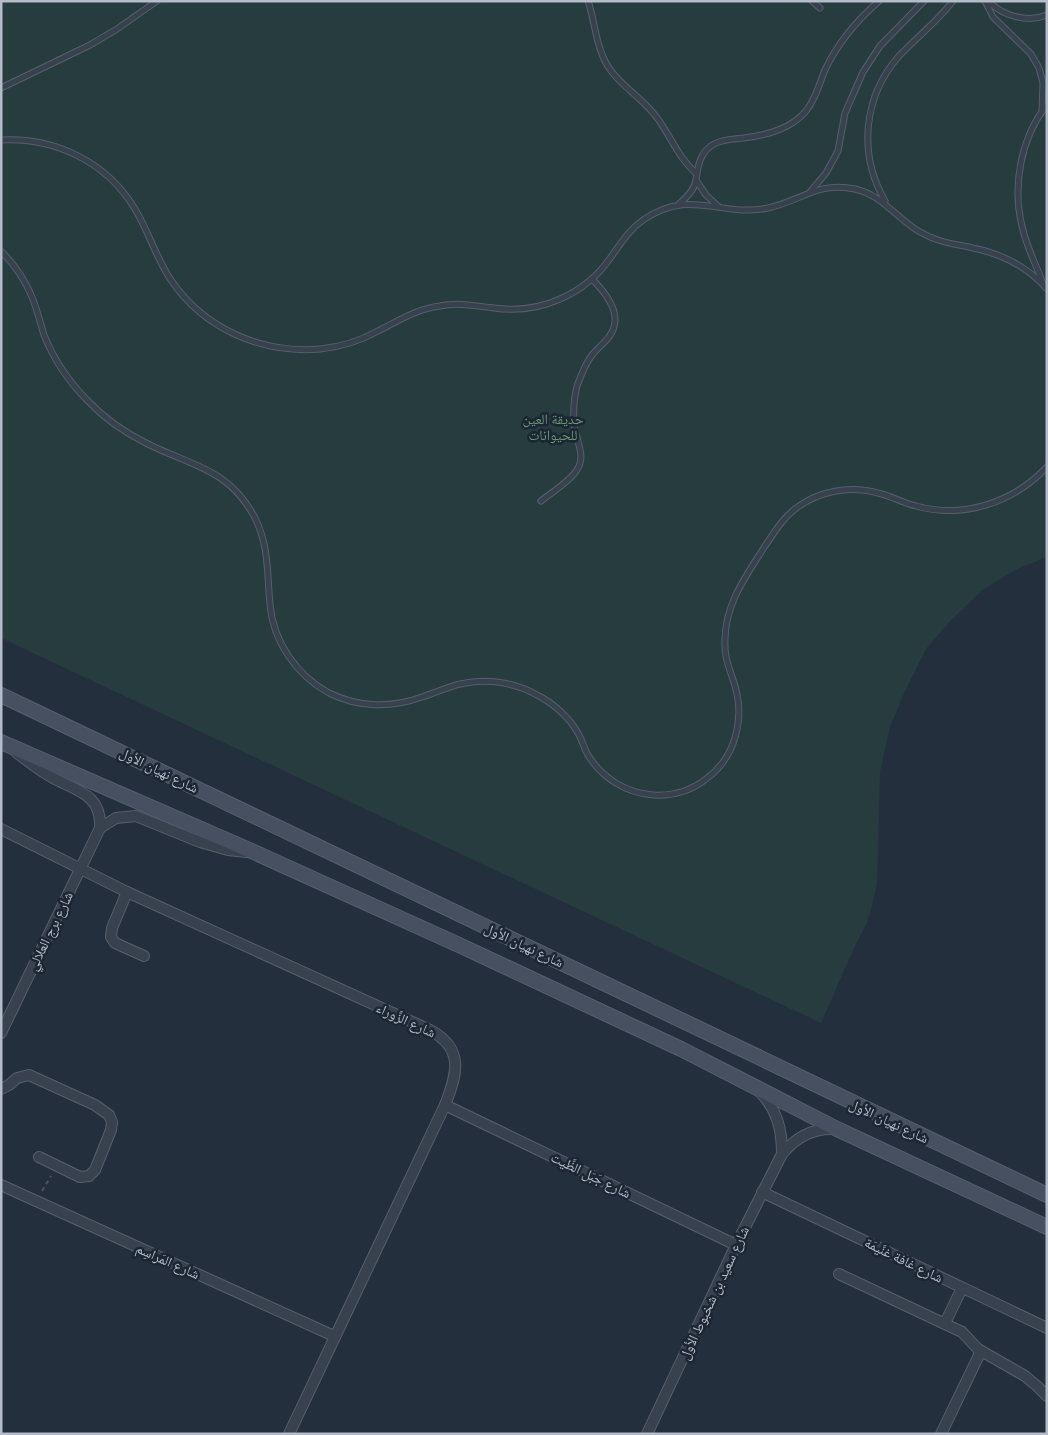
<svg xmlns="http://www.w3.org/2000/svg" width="1048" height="1435" font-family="'Fira Sans','Noto Naskh Arabic',sans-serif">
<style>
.green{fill:#263c3f}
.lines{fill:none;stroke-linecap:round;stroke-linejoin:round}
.lane-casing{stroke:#565f6c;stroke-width:7}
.street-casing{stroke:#565f6c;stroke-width:12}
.secondary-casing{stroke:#565f6c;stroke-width:16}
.path{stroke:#44595c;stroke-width:2;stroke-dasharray:4 4;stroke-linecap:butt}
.lane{stroke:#38414e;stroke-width:5}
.street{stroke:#38414e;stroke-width:10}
.secondary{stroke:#465061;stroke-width:14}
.labels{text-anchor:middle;stroke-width:5;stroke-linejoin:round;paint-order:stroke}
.park-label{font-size:14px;fill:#6b9a76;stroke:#1d2633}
.street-label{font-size:14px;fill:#b4bcc9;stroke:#1d2633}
</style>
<rect width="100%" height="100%" fill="#242f3e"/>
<polygon class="green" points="1,1 1047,1 1047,557 1015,570 984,589 952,619 926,649 905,691 890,727 880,772 877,884 870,914 866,925 855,946 821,1023 1,638"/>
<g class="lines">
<defs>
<g id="lane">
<path d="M588 1C595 21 595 42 605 61 615 82 639 95 654 114 670 133 677 157 696 173"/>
<polyline points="812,1 820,8"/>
<polyline points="985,1 993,17 1031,54 1039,68 1043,83 1042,110"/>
<path d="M988 1C1003 16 1027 23 1047 15"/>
<polyline points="1,88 90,45 117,29 157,1"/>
<path d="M1 140C55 137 107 162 135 209 149 232 156 258 171 280 204 329 262 354 320 349 340 347 360 341 378 331 398 321 416 309 440 306 458 302 476 306 494 308 516 311 540 308 560 299 581 290 598 276 611 257 621 243 629 230 643 220 691 187 720 218 768 208 801 201 818 181 855 189 877 194 889 209 906 222 915 230 926 236 938 240 949 244 961 245 973 248 1002 254 1027 266 1047 289"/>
<polyline points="696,180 706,195 718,206"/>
<polyline points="810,192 826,173 838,151 845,113 863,72 880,46 924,1"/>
<path d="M885 201C858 154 863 97 899 56 917 37 937 22 953 1"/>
<path d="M679 204C686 198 695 189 696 180 698 165 700 152 714 144 723 139 734 139 744 138 767 135 791 129 806 111 816 99 819 84 825 70 838 42 856 21 879 1"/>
<path d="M1 251C14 264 25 280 32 297 37 309 40 322 44 335 54 360 69 382 88 401 105 419 124 432 146 443 191 466 229 468 255 518 269 546 267 573 270 604 273 641 296 675 329 693 359 708 392 708 422 697 435 693 447 687 460 684 486 678 514 682 537 695 553 703 569 717 578 733 582 740 584 748 588 755 602 778 626 793 653 795 672 796 691 791 706 779 735 758 745 720 735 686 730 669 724 659 725 640 725 604 746 576 765 546 774 533 782 519 795 509 818 491 850 485 878 493 891 496 903 503 916 506 963 519 1013 503 1047 467"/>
<path d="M1043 284C1036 264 1026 246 1022 226 1012 186 1021 137 1047 105"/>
<path d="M541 501C552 492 572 480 578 468 586 455 575 438 574 424 573 411 574 398 577 386 581 375 585 364 592 355 601 344 614 337 615 321 616 305 603 290 592 279"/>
</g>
<g id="street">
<polyline points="100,828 116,818 136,816 200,842 228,850 246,852"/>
<path d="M1 829 127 892 430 1030C465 1049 457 1074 445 1105L289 1434"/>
<polyline points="127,892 112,928 111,937 115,943 144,956"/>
<path d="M1 1033 100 828C102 795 78 791 53 778 40 771 29 762 17 753"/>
<polyline points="1,1089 9,1085 17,1078 29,1075 95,1105 109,1115 112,1122 111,1130 95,1170 89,1176 80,1177 39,1157"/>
<path d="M759 1091C777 1109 782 1129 782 1154"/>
<polyline points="445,1105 736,1245"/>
<polyline points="1,1185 334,1336"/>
<polyline points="762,1192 1047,1328"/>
<polyline points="839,1274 962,1332 978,1349 1025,1376 1037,1386 1047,1396"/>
<polyline points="945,1323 962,1288"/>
<path d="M647 1434 736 1245 782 1154C796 1137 812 1128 834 1129"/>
<polyline points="941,1434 981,1351"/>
</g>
<g id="secondary">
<polyline points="1,695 1047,1195"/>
<polyline points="1,742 256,853 459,945 681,1049 837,1129 1047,1227"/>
</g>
</defs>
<use href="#lane" class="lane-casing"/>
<use href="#street" class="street-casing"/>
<use href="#secondary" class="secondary-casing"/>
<polyline class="path" points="42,1191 51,1176"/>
<use href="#lane" class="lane"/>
<use href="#street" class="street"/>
<use href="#secondary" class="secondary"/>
</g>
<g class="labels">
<g class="park-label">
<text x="553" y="424">حديقة العين<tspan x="553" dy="16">للحيوانات</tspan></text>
</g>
<g class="street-label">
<text transform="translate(159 770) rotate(26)" y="5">شارع نهيان الأول</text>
<text transform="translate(50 931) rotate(-64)" y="5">شارع برج العلالي</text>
<text transform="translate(524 945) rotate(25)" y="5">شارع نهيان الأول</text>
<text transform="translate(406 1020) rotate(25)" y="5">شارع الزَّوراء</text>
<text transform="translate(889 1121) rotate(25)" y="5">شارع نهيان الأول</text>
<text transform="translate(591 1175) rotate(26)" y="5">شارع جَبَل الظَّيت</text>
<text transform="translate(904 1260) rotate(26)" y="5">شارع غافة غنَّيمَة</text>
<text transform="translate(168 1261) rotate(24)" y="5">شارع المَراسِم</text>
<text transform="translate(714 1293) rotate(-65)" y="5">شارع سعيد بن شخبوط الأول</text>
</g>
</g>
<rect width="1048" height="1435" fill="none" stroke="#b4bcc9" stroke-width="5"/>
</svg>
